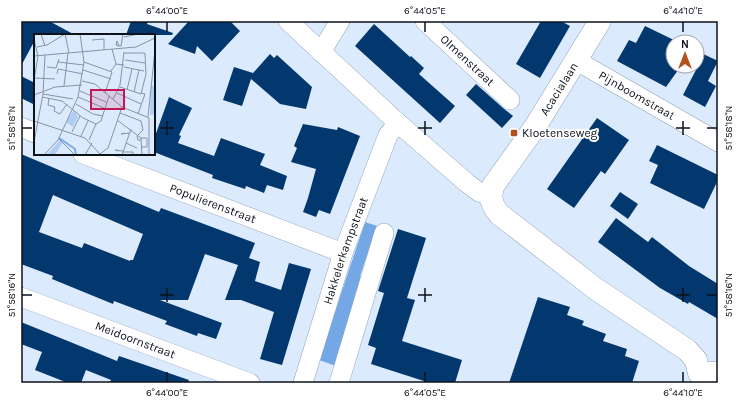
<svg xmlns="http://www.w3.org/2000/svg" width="739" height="404" font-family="Karla,sans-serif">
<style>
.forest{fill:#74a7e5}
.building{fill:#03386e;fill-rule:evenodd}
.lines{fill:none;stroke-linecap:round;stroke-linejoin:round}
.street-casing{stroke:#91a3b9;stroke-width:20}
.secondary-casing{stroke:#91a3b9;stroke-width:23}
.street{stroke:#fff;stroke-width:19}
.secondary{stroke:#fff;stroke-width:22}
.ticks{fill:none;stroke:#0c121a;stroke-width:1.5}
.poi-dot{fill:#b4501d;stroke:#fff;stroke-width:1.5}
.labels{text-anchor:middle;stroke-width:4;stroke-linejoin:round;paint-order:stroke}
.street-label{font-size:12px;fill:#0c121a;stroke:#fff}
.poi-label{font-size:12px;fill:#0c121a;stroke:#fff;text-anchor:start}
.inset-river{fill:none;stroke:#79acea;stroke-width:2}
.inset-road{fill:none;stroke:#8894a2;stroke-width:1}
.view{fill:#c2185b;fill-opacity:0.15;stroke:#c2185b;stroke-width:2}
.inset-edge{fill:none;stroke:#0c121a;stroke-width:2}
.neatline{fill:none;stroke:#0c121a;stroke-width:1.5}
.ticks-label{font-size:10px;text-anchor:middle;fill:#0c121a}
</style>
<rect width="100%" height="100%" fill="#dbeafd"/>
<polygon class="forest" points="365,222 377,226 360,276 368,279 339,367 319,360"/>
<g class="building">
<polygon points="21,21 49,21 75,35 35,35 35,40 21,66"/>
<polygon points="131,21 148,21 147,24 173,33 172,35 126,35"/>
<polygon points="189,21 230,21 240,31 212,61 197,46 195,54 168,44"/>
<polygon points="541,21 561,21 570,26 540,78 516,64"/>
<polygon points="374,24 410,57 411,56 424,68 419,74 455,106 440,123 355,46"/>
<polygon points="645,26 678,42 673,42 673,66 681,66 666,87 617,61 629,40 636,43"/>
<polygon points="697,51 718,61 708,81 716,86 705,107 683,95 698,66"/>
<polygon points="270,54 274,58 277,55 312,87 306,109 280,104 251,79 242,106 223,100 234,67 253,73"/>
<polygon points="21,76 35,83 35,105 21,98"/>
<polygon points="476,84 503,108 513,116 502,128 466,95"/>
<polygon points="169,97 192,108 179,135 181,136 178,143 214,156 221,138 265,154 260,165 287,176 283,190 267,185 264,193 246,186 245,189 212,178 213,175 154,152 154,139"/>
<polygon points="597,118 629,140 605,174 601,171 574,208 547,189"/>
<polygon points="303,124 337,130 338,127 360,136 330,214 319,210 316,217 303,212 308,198 316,169 291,162 297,148 294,146"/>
<polygon points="657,145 718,175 718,180 704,209 650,183 658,165 649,161"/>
<path d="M21 154 159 212 161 208 255 243 249 258 260 262 255 281 281 290 289 263 311 269 282 365 260 359 274 312 241 300H225L238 265 205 254 188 300H160L222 323 216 339 198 333 197 336 165 324 167 321 114 301 113 304 52 279 53 276 21 264ZM53 195 143 234 133 260H130V261L84 243 82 248 39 232Z"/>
<polygon points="620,192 638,204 628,219 610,206"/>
<polygon points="616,218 648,242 652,237 689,266 718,284 718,319 689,302 688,304 660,288 598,242"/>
<polygon points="398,229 426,238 407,298 415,300 402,341 462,360 455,383 430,383 371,364 376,348 368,345 384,293 378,291"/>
<polygon points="538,297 570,307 567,315 584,321 582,325 606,334 603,341 627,349 625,356 639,361 632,383 509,383"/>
<polygon points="21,322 117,361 119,356 189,380 188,383 110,383 111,380 86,370 81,383 68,383 35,370 42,352 21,344"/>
</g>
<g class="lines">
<defs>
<g id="street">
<polyline points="288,21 398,123 467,183 479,192 491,196"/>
<path id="s1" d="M425 21 510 100"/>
<polyline points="321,52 340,21"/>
<path id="s2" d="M577 61 718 142"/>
<polyline points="21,127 35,133"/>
<path id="s3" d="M83 154 343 253"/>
<path id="s4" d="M21 297 250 383"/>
<path id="s5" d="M303 383 343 253 388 135 398 123"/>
<polyline points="339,383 384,233"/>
</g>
<path id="secondary" d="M600 21 535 127 493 186C490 199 491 204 499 214L596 289 687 350 696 360 699 373H718"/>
</defs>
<use href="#street" class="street-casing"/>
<use href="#secondary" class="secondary-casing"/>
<use href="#street" class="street"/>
<use href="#secondary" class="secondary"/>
</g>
<path class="ticks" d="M167 22V32M425 22V32M683 22V32M167 121V135M425 121V135M683 121V135M22 128H32M160 128H174M418 128H432M676 128H690M707 128H717M167 288V302M425 288V302M683 288V302M22 295H32M160 295H174M418 295H432M676 295H690M707 295H717M167 372V382M425 372V382M683 372V382"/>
<rect class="poi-dot" x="510" y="129" width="8" height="8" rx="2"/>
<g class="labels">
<g class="street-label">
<text dy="4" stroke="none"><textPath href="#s1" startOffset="58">Olmenstraat</textPath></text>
<text transform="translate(559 89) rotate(-58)" y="4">Acacialaan</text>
<text dy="4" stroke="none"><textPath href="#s2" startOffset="69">Pijnboomstraat</textPath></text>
<text dy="4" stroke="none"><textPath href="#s3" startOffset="139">Populierenstraat</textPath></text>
<text dy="4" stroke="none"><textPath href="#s5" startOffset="139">Hakkelerkampstraat</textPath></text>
<text dy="4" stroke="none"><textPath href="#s4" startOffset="122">Meidoornstraat</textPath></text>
</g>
<g class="poi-label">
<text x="522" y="137">Kloetenseweg</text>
</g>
</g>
<g transform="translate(34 34)">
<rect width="121" height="121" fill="#dbeafd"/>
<path d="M117 51 121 53V73L117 72 121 74V80L116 81ZM40 76 44 83 39 93 32 88ZM26 106 29 108 21 121H13Z" fill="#afcef4"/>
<path class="inset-river" d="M25 104 41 115 42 121"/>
<path class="inset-road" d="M7 0 11 12M31 0 35 19M90 3 104 0M0 5 4 22 0 46M58 6 70 5V16M85 12 83 7 82 11 85 12H87M87 12 89 0M3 13 13 11 31 0M78 15 82 30M0 22 102 13 121 4M25 25 24 28 50 31M91 26 111 29M50 28 78 38 71 59M13 33 22 34 24 28M90 33 110 37M49 36 77 45M77 37 82 30 90 31M23 40 24 35 49 40M0 44 21 45M48 47 61 50 88 73 113 83M30 52 34 19M86 53 107 60 112 40 111 19H90M93 56 98 35M46 57 72 68M100 58 105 36M83 59 107 70M9 60 39 65M0 61 21 53 48 51M8 63 28 67 49 84 62 90M44 63 70 74M15 64 14 71 21 73 20 77 26 80 33 70M79 65 86 51 90 18M42 70 59 80 69 82M86 79 107 87 109 96 103 102 104 106H107M104 80 111 60 107 59M113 83 115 84V121M114 83 121 16M83 86 107 104 108 121M0 87 51 104 67 121M38 98 46 82M91 99 87 100 95 99M47 102 54 87M107 104H113V113H108M25 105 41 121M55 106 62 90 67 87 75 62M0 108 9 60 11 21M92 109 103 114M85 117 81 116 89 117M89 118H99V121M66 120 74 114 88 73M10 121 24 106 44 63 50 28 46 0M51 121 58 109M88 121 97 95"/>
<path class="view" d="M57 56H90V75H57Z"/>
<rect width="121" height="121" class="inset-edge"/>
</g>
<rect width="739" height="404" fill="none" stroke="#ffffff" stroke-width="44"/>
<g transform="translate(685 54)"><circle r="19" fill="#ffffff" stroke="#9ea0a3"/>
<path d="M0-3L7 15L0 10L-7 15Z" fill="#b4501d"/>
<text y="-6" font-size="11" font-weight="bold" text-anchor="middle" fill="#0c121a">N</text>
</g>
<rect x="22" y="22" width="695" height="360" class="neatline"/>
<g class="ticks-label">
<text x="167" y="14">6°44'00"E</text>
<text x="425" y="14">6°44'05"E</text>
<text x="683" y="14">6°44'10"E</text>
<text transform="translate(11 128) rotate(-90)" y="4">51°58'18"N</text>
<text transform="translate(728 128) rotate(-90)" y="4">51°58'18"N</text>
<text transform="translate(11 295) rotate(-90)" y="4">51°58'16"N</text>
<text transform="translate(728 295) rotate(-90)" y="4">51°58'16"N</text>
<text x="167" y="396">6°44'00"E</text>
<text x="425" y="396">6°44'05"E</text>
<text x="683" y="396">6°44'10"E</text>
</g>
</svg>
